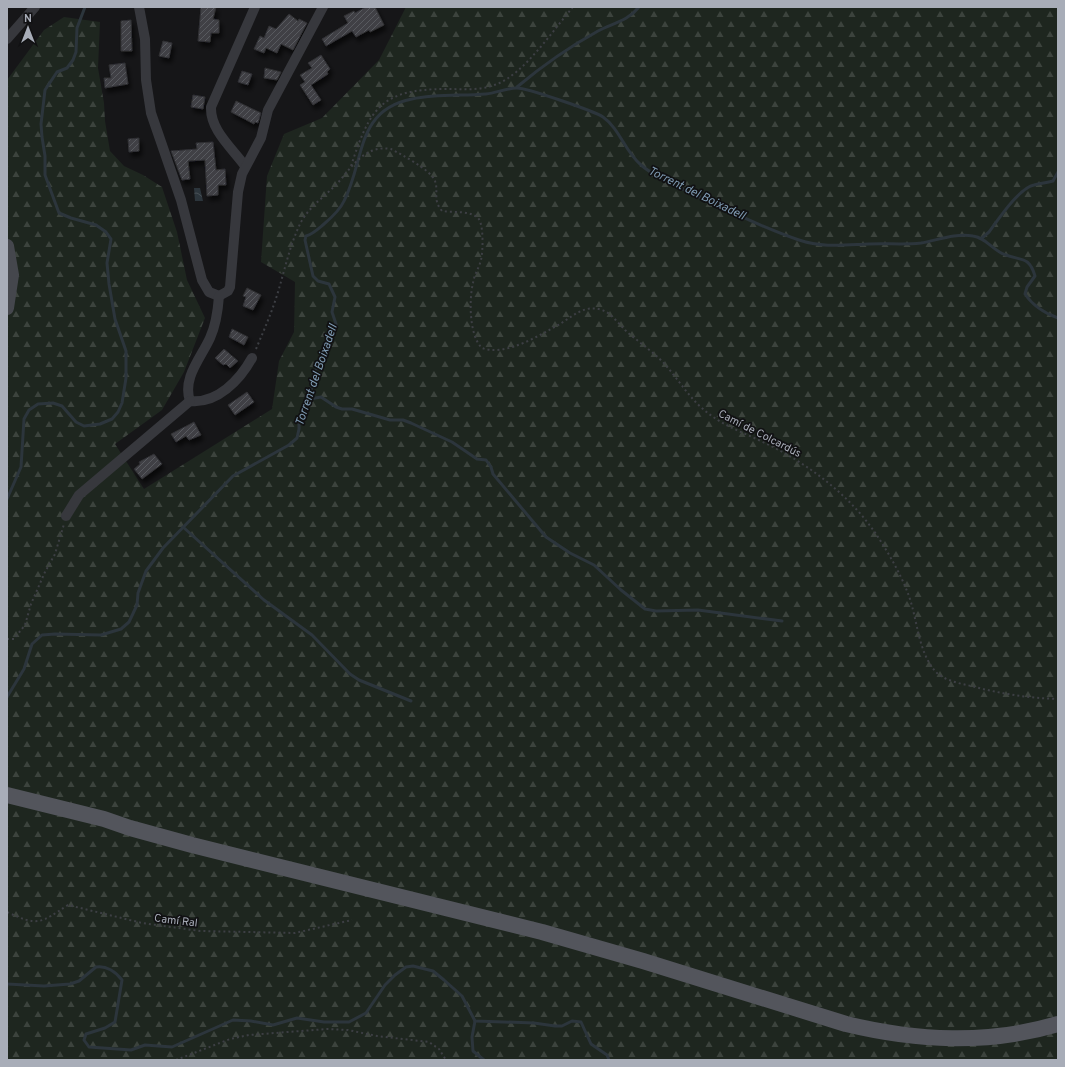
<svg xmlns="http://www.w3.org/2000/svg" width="1065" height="1067" font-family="Overpass,sans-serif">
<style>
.forest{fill:url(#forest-firs)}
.water{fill:url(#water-waves)}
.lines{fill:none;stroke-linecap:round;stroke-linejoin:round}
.stream{stroke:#2c353c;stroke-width:3}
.building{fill:url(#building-hatch);stroke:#303034;filter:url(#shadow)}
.path{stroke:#3d3f44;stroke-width:2;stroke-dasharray:2 3;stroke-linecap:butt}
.street{stroke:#37383d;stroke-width:10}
.secondary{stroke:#45474d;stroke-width:14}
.primary{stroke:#53555c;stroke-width:16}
.labels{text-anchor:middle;stroke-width:3.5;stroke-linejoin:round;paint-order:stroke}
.street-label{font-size:11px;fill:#a8adb8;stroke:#111113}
.water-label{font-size:12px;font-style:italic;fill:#7f9bb3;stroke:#111113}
</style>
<defs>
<pattern id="forest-firs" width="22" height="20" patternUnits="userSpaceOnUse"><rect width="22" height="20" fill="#1e261f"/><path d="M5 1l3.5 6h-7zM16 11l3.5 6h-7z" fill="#3c433d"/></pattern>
<pattern id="water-waves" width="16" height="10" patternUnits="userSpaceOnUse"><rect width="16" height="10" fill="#2c353c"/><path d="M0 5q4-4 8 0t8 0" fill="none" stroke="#485056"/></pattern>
<pattern id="building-hatch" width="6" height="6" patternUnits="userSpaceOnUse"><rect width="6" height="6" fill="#404145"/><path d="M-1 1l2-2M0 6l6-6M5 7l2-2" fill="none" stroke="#595a5e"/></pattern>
<filter id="shadow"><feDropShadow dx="2.5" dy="4.5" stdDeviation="2" flood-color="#0009"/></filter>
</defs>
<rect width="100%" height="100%" fill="#161618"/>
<polygon class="forest" points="406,7 1058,7 1058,1060 7,1060 7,80 44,30 64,17 100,22 98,68 104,103 105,121 110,151 124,166 143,175 162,187 177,232 187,280 205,318 184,372 162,410 115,444 144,489 272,409 279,361 294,332 295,282 261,262 267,176 284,134 322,118 379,60"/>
<polygon class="water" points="194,188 200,188 203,201 195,201"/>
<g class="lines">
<g class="stream">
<path d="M517 87C542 66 569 47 598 31 613 23 628 21 639 7"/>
<path d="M982 238 989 232C998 220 1019 188 1034 185 1041 183 1046 183 1053 181L1058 172"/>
<polyline points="310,399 321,397 336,407 342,409 352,409 390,420 403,420 411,423 452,442 477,459 486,460 491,467 493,474 546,537 570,553 594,565 621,590 645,609 656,611 698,610 782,621"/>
<polyline points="7,499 21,467 24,419 29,410 38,404 53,403 62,406 76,422 84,426 100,424 112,419 118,412 122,403 126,378 126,351 115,319 109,284 107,263 111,239 106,232 96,225 71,218 59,213 45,175 45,156 42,137 41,124 45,90 57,72 67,68 73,60 76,52 77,28 85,7"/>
<polyline points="183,527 264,600 312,635 350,674 359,680 411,701"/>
<path d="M7 697 24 669 32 644 42 635 55 634 101 635 121 629 129 622 137 605 138 593 146 571 163 548 233 476 289 445 297 438 299 429V419L310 399 313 376 336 324 332 312 335 297 329 284 318 281 313 276 305 240 306 236C313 234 318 229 324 224 331 218 340 210 344 201 365 161 355 110 412 99 437 94 461 96 486 94 496 93 507 88 517 88 527 88 594 111 603 117 620 129 625 152 641 165 656 178 677 186 695 195 729 211 763 228 799 240 823 248 844 245 869 244 886 243 904 245 921 243 938 240 955 233 973 236 987 238 993 251 1006 255 1022 261 1029 256 1035 276L1027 287 1025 294C1033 306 1044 313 1058 318"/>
<path d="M7 984 44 986 70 984 79 981 96 967C106 965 116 972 122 980L115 1022 105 1028 86 1034 84 1040 89 1047 131 1050 145 1045 172 1047 233 1020 251 1021 273 1025 297 1018 324 1022H349L366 1013 385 985 395 975 406 967 413 966 433 971 444 980 462 996 475 1021 534 1023 555 1026H562L572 1021 581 1022 591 1044 607 1055 609 1060"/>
<polyline points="475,1021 472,1037 473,1051 484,1060"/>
</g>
</g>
<g class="building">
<polygon points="201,7 216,7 213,19 219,20 219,33 211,33 210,42 198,41"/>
<polygon points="366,7 375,7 384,25 370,32 369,30 356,37 352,31 326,46 322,39 348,23 344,16 354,11 355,13"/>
<polygon points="289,14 298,21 299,19 307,23 293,50 281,44 277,53 266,48 264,53 254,49 260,36 264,38 269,26 276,29"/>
<polygon points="131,20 132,51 121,51 121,21"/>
<polygon points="163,41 172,43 169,58 159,56"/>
<polygon points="321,55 330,69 327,72 328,74 311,85 321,100 313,105 300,85 305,82 300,75 312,68 308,63"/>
<polygon points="125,63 128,84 105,88 104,78 111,78 109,65"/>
<polygon points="265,68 281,72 277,80 264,78"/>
<polygon points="242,71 252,74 248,85 238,82"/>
<polygon points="193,95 205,97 203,109 191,107"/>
<polygon points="236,101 261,113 258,123 255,122 254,124 231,112"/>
<polygon points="139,138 139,151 129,152 128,139"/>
<polygon points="213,142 216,170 225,169 226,185 218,185 218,195 207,196 205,160 188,161 190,179 182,180 171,151 197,149 196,143"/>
<polygon points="247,288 261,295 253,310 243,306 246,297 243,296"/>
<polygon points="232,329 248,337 244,345 229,337"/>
<polygon points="224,349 238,361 230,368 226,364 223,365 215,358"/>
<polygon points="247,392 254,402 235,415 228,405"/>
<polygon points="194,422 201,435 189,440 186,436 176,442 171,434"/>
<polygon points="154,454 162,464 142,479 134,469 140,464 139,462"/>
</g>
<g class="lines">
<g class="path">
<path d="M351 166C370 108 381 89 446 89 463 89 481 91 497 84 524 74 554 29 573 7"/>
<path d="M256 349C264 330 272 312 278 292 285 269 290 244 301 222 311 204 329 194 342 178 355 162 368 145 391 149 402 155 431 170 435 181 439 192 432 199 442 211 454 213 469 210 478 218 484 224 483 251 481 260 479 268 474 275 473 283 469 299 469 336 482 348 505 357 540 335 560 324 573 316 585 304 602 310 611 313 618 323 625 330 638 342 657 354 668 368 680 382 689 397 703 409 722 426 745 433 767 444 810 465 851 496 878 537 889 554 900 573 907 591 918 617 917 654 938 674 946 680 957 683 967 685 997 693 1026 698 1058 699"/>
<polyline points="7,639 14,639 25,625 31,604 45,572 55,554 64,524"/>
<path d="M7 912C39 927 40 923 68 905L142 923 200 931 295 933 352 920"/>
<polyline points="176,1060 230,1039 249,1035 327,1029 348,1030 377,1036 429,1042 439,1049 446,1060"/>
</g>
<g class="street">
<polyline points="139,7 145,39 146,80 151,113 181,200 202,280 209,292 219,296"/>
<polyline points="7,39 35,7"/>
<path d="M245 166C232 148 210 130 211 107L255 7"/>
<path d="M190 401C182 378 201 358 210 338 216 325 218 310 219 296L228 291 230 287 238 192 242 174 261 138 268 110 323 7"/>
<path d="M190 401C217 404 240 380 252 358"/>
<polyline points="66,516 79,495 190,401"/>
</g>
<polyline class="secondary" points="7,246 12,275 7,308"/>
<path class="primary" d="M7 795 104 819 130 828 192 845 542 932 643 961 846 1024C917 1041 987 1045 1058 1024"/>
</g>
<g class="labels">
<g class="street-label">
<text transform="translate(760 433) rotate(27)" y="4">Camí de Colcardús</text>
<text transform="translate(176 920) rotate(7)" y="4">Camí Ral</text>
</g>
<g class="water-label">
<text transform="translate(697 193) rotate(26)" y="4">Torrent del Boixadell</text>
<text transform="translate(316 375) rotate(-71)" y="4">Torrent del Boixadell</text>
</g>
</g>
<rect width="1065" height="1067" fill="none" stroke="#a8adb8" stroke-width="16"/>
<g transform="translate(28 28)" stroke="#111113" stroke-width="3" paint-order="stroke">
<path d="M0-3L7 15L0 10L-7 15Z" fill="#a8adb8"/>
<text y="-6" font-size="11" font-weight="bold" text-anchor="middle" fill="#a8adb8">N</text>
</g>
</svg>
